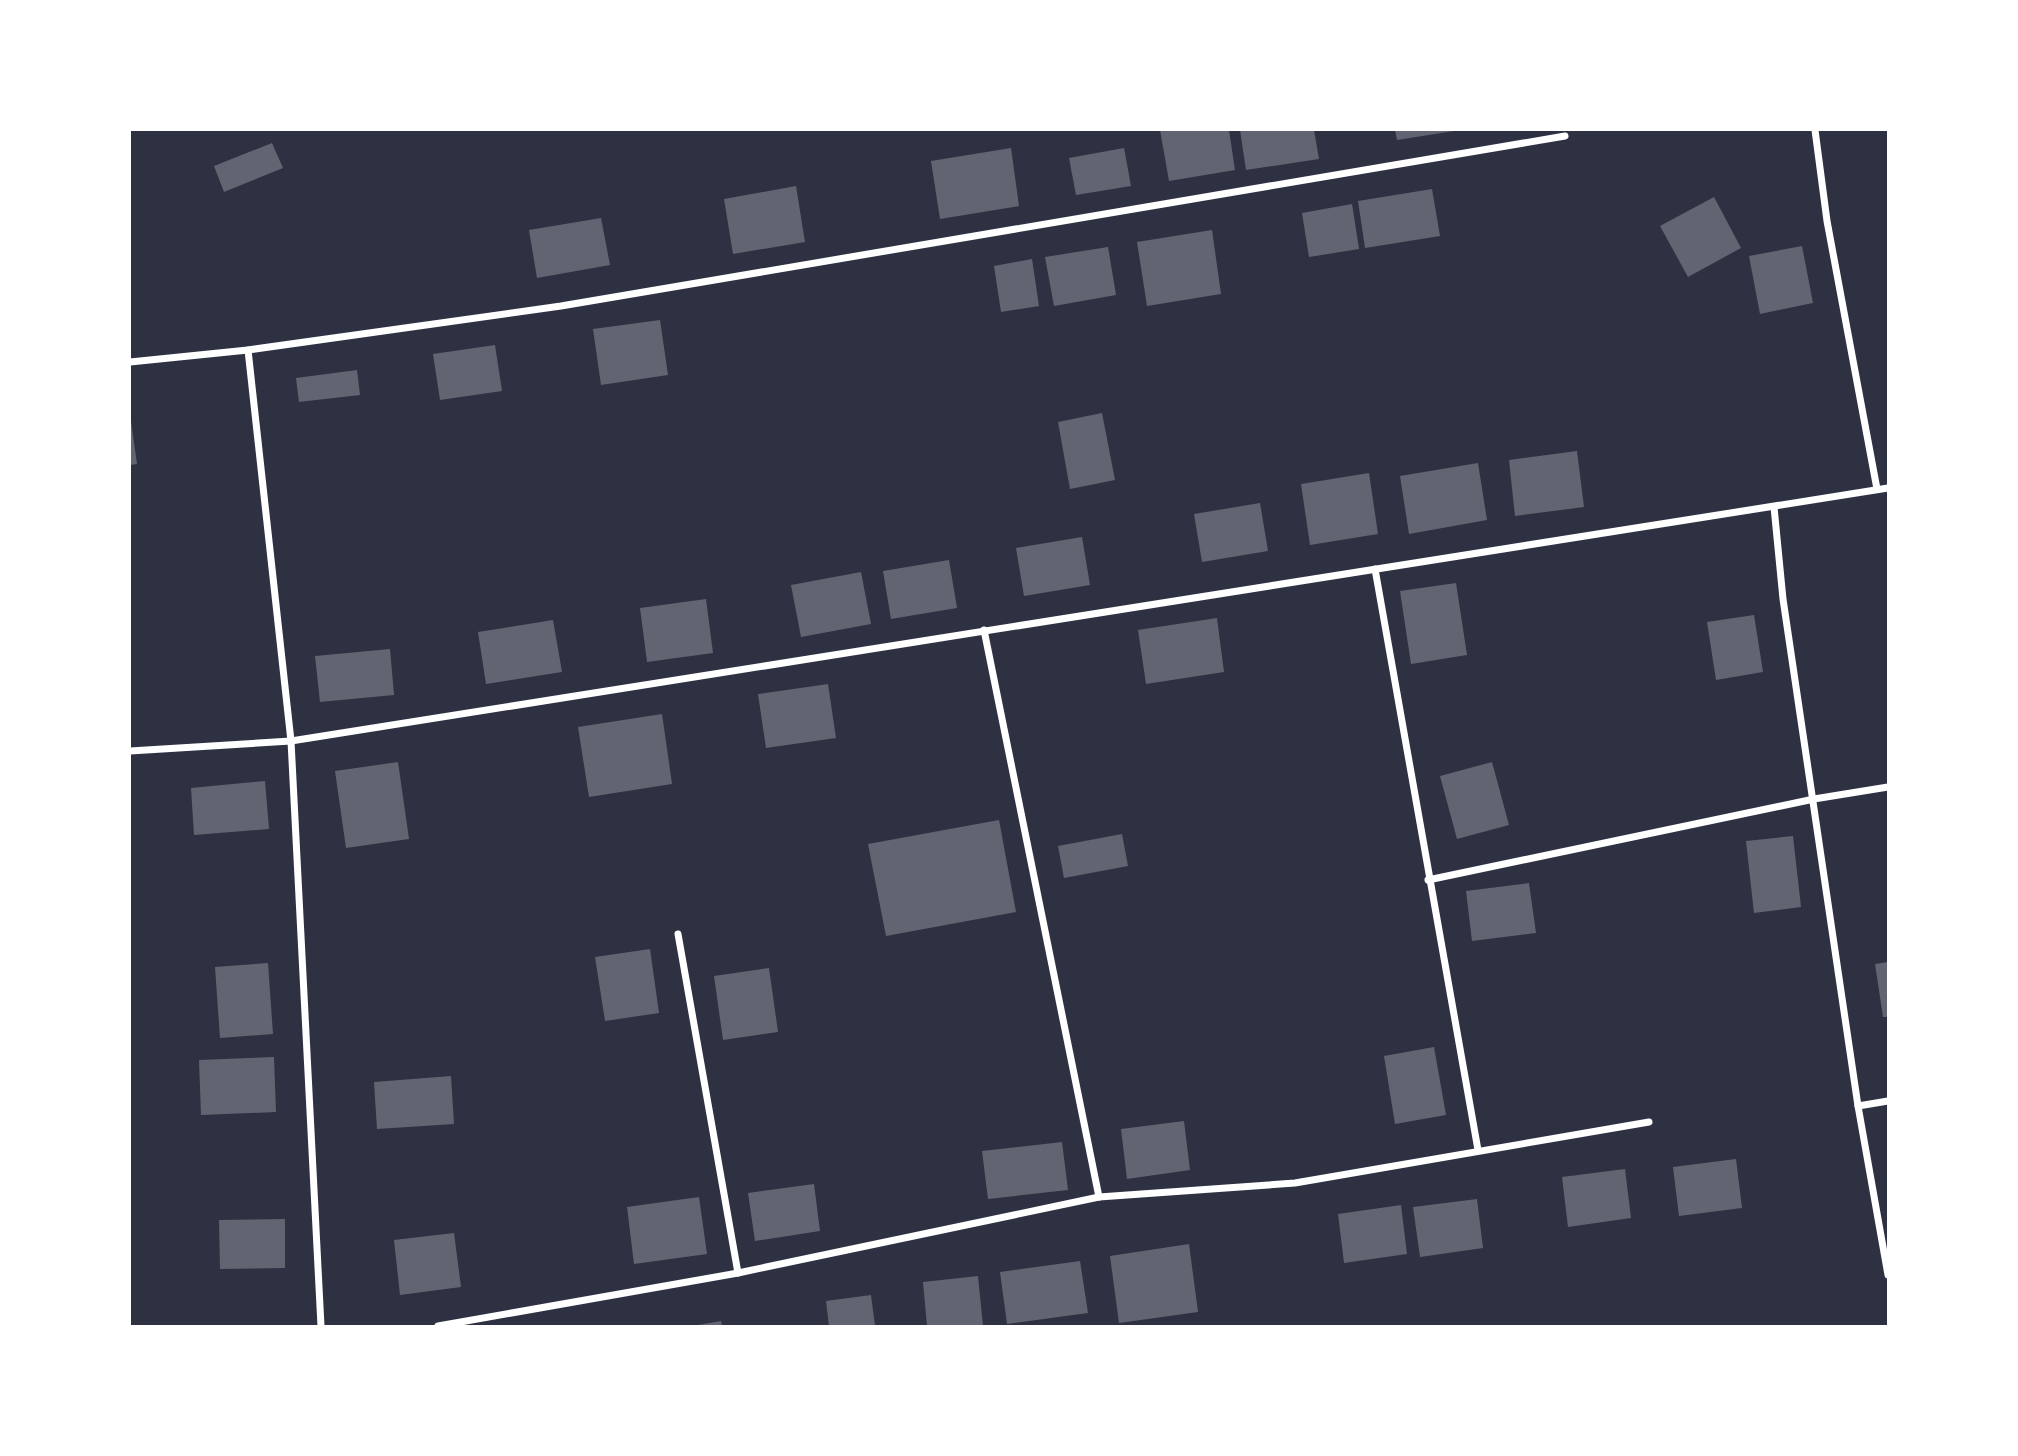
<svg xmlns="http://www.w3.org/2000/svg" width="2018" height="1456" font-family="Karla,sans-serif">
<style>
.building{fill:#626471}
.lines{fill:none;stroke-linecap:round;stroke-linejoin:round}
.minor{stroke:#fff;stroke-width:7}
</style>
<rect width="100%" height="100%" fill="#2d3142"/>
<g class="building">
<polygon points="1160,130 1229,130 1235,170 1169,181"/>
<polygon points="1240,130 1314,130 1319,159 1246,170"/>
<polygon points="1395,130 1454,130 1454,131 1397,140"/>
<polygon points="272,143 283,168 224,192 214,166"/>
<polygon points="1011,148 1019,206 940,219 931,161"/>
<polygon points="1124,148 1131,186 1076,195 1069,158"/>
<polygon points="796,186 805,242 733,254 724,199"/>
<polygon points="1432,189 1440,236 1365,248 1358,201"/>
<polygon points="1714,197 1741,248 1688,277 1660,226"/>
<polygon points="1352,204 1359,249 1309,257 1302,213"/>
<polygon points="601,218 610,265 537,278 529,230"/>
<polygon points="1212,230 1221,294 1147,306 1137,242"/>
<polygon points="1802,246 1813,303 1760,314 1749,256"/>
<polygon points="1108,247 1116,295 1054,306 1045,257"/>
<polygon points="1032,259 1039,306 1001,312 994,266"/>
<polygon points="660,320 668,375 601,385 593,329"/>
<polygon points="495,345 502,391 440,400 433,354"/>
<polygon points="357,370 360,395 299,402 296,378"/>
<polygon points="1102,413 1115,480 1070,489 1058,422"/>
<polygon points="130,414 137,464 130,465"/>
<polygon points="1577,451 1584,507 1515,516 1509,460"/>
<polygon points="1478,463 1487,520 1409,534 1400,476"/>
<polygon points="1369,473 1378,534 1310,545 1301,484"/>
<polygon points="1260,503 1268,551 1202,562 1194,514"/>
<polygon points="1082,537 1090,585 1024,596 1016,548"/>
<polygon points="949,560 957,608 891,619 883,571"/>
<polygon points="861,572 871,624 801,637 791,585"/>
<polygon points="1456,583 1467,655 1411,664 1400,591"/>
<polygon points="706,599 713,653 647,662 640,608"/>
<polygon points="1754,615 1763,672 1716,680 1707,622"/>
<polygon points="1217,618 1224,672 1146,684 1138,630"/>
<polygon points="553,620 562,672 486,684 478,632"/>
<polygon points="390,649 394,695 320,702 315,656"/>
<polygon points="828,684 836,738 766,748 758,694"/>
<polygon points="662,714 672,784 589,797 578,727"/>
<polygon points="398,762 409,839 346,848 335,771"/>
<polygon points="1492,762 1509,825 1457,839 1440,776"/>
<polygon points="265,781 269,829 194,835 191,788"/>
<polygon points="999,820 1016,912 886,936 868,844"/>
<polygon points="1122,834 1128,866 1064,878 1058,846"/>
<polygon points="1793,836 1801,907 1754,913 1746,841"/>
<polygon points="1529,883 1536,933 1472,941 1466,891"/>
<polygon points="650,949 659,1013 605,1021 595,957"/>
<polygon points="1888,962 1888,1017 1883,1017 1875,964"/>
<polygon points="268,963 273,1034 220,1038 215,967"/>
<polygon points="769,968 778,1032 723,1040 714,976"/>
<polygon points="1434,1047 1446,1115 1395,1124 1384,1056"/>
<polygon points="274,1057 276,1112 201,1115 199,1060"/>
<polygon points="451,1076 454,1124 377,1129 374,1082"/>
<polygon points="1184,1121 1190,1170 1127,1179 1121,1129"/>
<polygon points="1062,1142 1068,1190 988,1199 982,1151"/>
<polygon points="1736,1159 1742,1208 1679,1216 1673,1167"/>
<polygon points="1625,1169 1631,1218 1568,1227 1562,1177"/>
<polygon points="814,1184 820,1231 755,1241 748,1193"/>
<polygon points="699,1197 707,1254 634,1264 627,1207"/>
<polygon points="1477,1199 1483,1248 1420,1257 1413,1207"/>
<polygon points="1401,1205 1407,1254 1344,1263 1338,1214"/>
<polygon points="285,1219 285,1268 220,1269 219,1220"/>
<polygon points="454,1233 461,1287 400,1295 394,1240"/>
<polygon points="1189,1244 1198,1312 1119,1323 1110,1256"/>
<polygon points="1080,1261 1088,1313 1007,1324 1000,1272"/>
<polygon points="978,1276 983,1326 927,1326 923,1282"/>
<polygon points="871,1295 875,1326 829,1326 826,1301"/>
<polygon points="721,1321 722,1326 698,1326 698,1325"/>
</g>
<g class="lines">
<g class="minor">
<polyline points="1815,130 1827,221 1877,489"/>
<polyline points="248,350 291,741 321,1326"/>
<polyline points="130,362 248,350 561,306 1565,136"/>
<polyline points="1774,507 1783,599 1858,1106 1888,1275"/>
<polyline points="1375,569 1478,1150"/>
<polyline points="984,630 1099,1197"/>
<polyline points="130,751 291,741 1888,488"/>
<polyline points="1428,880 1814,799 1888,787"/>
<polyline points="678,934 738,1273"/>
<polyline points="1858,1106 1888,1101"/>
<polyline points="438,1326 738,1273 1099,1197 1295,1183 1649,1122"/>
</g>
</g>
<rect width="2018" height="1456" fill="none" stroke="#ffffff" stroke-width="262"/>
</svg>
